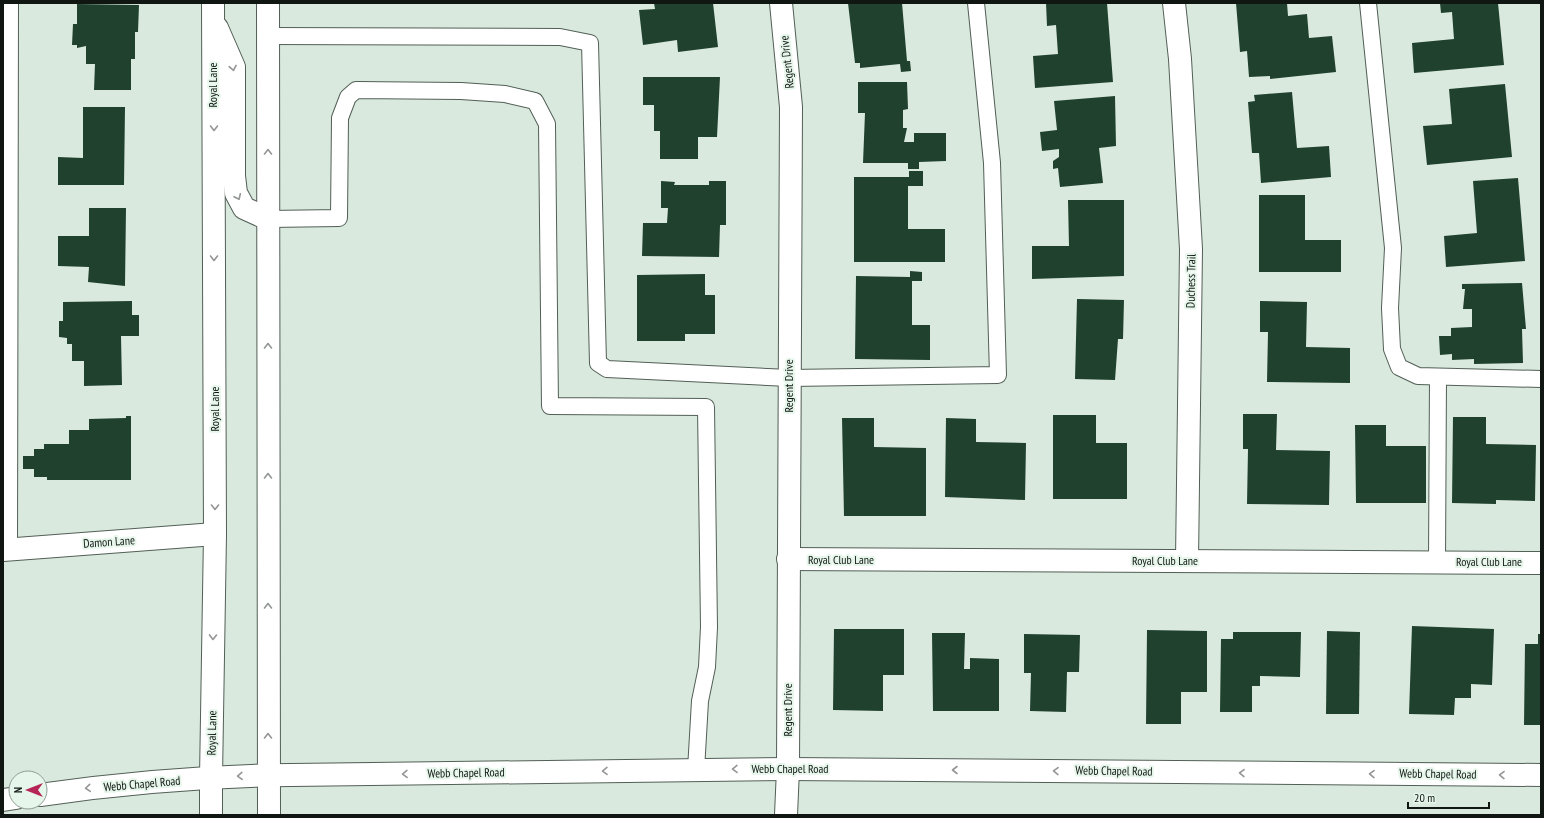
<svg xmlns="http://www.w3.org/2000/svg" width="1544" height="818" font-family="'PT Sans Narrow',sans-serif">
<style>
.building{fill:#20412e}
.lines{fill:none;stroke-linecap:round;stroke-linejoin:round}
.lane-casing{stroke:#525f56;stroke-width:18}
.street-casing{stroke:#525f56;stroke-width:24}
.secondary-casing{stroke:#525f56;stroke-width:24}
.lane{stroke:#fff;stroke-width:16}
.street{stroke:#fff;stroke-width:22}
.secondary{stroke:#fff;stroke-width:22}
.oneway{stroke:#939694}
.labels{text-anchor:middle;stroke-width:4;stroke-linejoin:round;paint-order:stroke}
.street-label{font-size:12px;fill:#101612;stroke:#e6f6eb}
</style>
<rect width="100%" height="100%" fill="#d9e9de"/>
<g class="building">
<polygon points="654,3 713,3 718,47 678,52 677,40 643,45 639,10 655,9"/>
<polygon points="848,3 902,3 907,61 910,61 911,71 901,72 900,64 860,68 860,63 855,63"/>
<polygon points="1046,3 1107,3 1113,82 1035,88 1033,56 1058,54 1056,25 1047,26"/>
<polygon points="1236,3 1287,3 1288,16 1307,14 1309,38 1332,36 1336,72 1270,79 1270,76 1249,77 1247,51 1240,52"/>
<polygon points="1440,3 1498,3 1504,65 1414,73 1412,43 1454,39 1452,12 1441,13"/>
<polygon points="77,4 139,5 138,32 135,32 135,59 131,59 131,90 94,90 95,64 86,64 86,46 77,48 77,45 72,45 73,24 77,24"/>
<polygon points="643,77 720,77 717,137 698,137 698,159 660,159 660,131 654,131 654,105 643,105"/>
<polygon points="858,82 907,82 908,109 903,110 903,128 907,128 904,142 914,142 914,133 946,133 946,161 919,162 919,169 908,169 908,163 863,163 865,113 858,113"/>
<polygon points="1505,84 1512,157 1427,165 1423,126 1452,124 1449,89"/>
<polygon points="1292,92 1297,148 1329,146 1331,177 1261,183 1259,153 1252,153 1248,102 1255,101 1254,95"/>
<polygon points="1115,96 1116,146 1099,148 1103,183 1060,187 1058,168 1053,169 1053,161 1059,157 1059,149 1042,151 1040,132 1057,130 1054,101"/>
<polygon points="83,107 125,107 124,185 58,185 58,157 83,158"/>
<polygon points="909,171 923,171 923,186 908,186 908,229 945,229 945,262 854,262 854,177 909,177"/>
<polygon points="1518,178 1525,261 1446,267 1444,236 1477,233 1473,181"/>
<polygon points="661,181 675,182 674,185 709,185 709,181 726,181 726,225 720,225 719,257 642,256 643,223 667,223 668,208 661,208"/>
<polygon points="1259,195 1305,195 1305,240 1341,240 1341,272 1259,272"/>
<polygon points="1068,200 1124,200 1124,276 1032,279 1032,246 1069,246"/>
<polygon points="89,208 126,208 125,286 88,282 89,267 58,266 58,236 89,236"/>
<polygon points="910,271 922,272 922,281 912,281 912,325 930,325 930,360 855,359 856,276 910,277"/>
<polygon points="705,274 705,295 715,295 715,334 685,334 685,341 637,341 637,275"/>
<polygon points="1522,283 1526,329 1522,329 1523,363 1474,364 1474,359 1452,360 1452,354 1440,355 1439,336 1451,336 1451,328 1472,327 1472,309 1463,309 1465,289 1462,289 1462,284"/>
<polygon points="1077,299 1124,300 1123,339 1118,339 1115,380 1075,379"/>
<polygon points="132,301 132,315 139,315 139,336 121,336 122,385 84,386 84,361 72,361 72,344 67,344 67,338 59,337 59,321 63,321 63,302"/>
<polygon points="1260,301 1307,302 1306,347 1350,348 1350,383 1267,382 1268,332 1260,332"/>
<polygon points="1243,414 1277,414 1276,450 1330,451 1329,505 1247,504 1248,449 1243,449"/>
<polygon points="1053,415 1096,415 1096,443 1127,443 1127,499 1053,499"/>
<polygon points="126,416 131,416 131,480 47,480 47,477 34,477 34,469 23,469 23,456 34,456 34,449 44,449 44,444 69,444 69,430 89,430 89,419 126,418"/>
<polygon points="1453,417 1486,417 1486,444 1536,445 1535,501 1496,500 1496,504 1452,503"/>
<polygon points="842,418 874,418 874,447 926,448 926,516 844,516"/>
<polygon points="946,418 976,419 976,442 1026,443 1025,500 945,497"/>
<polygon points="1355,425 1386,425 1386,446 1426,446 1426,503 1356,503"/>
<polygon points="1412,626 1494,629 1492,685 1471,684 1471,698 1455,698 1454,715 1409,714"/>
<polygon points="834,629 904,629 904,675 883,675 883,711 833,710"/>
<polygon points="1147,630 1207,631 1207,692 1181,692 1181,724 1146,724"/>
<polygon points="1327,631 1360,632 1359,714 1326,714"/>
<polygon points="1233,632 1301,632 1300,677 1260,676 1260,686 1252,686 1252,712 1220,712 1221,639 1233,639"/>
<polygon points="932,633 965,633 964,669 970,669 970,658 999,659 999,711 933,711"/>
<polygon points="1024,634 1080,635 1079,672 1067,672 1066,712 1030,711 1031,673 1024,673"/>
<polygon points="1538,634 1541,634 1541,725 1524,725 1525,644 1538,644"/>
</g>
<g class="lines">
<defs>
<g id="lane">
<polyline points="1368,3 1393,248 1390,308 1392,349 1399,367 1418,376 1541,379"/>
<polyline points="268,36 560,37 590,43 598,363 607,369 789,378 998,375 992,163 976,3"/>
<polyline points="268,219 339,218 340,118 348,97 356,90 461,91 505,94 535,101 547,124 550,406 706,407 709,627 707,667 700,701 696,770"/>
<polyline points="9,550 10,3"/>
<polyline points="1437,562 1438,377"/>
</g>
<g id="street">
<polyline points="781,3 791,107 788,769 786,815"/>
<polyline points="1174,3 1180,59 1191,249 1187,561"/>
<polyline points="3,550 215,534"/>
<polyline points="788,559 1541,563"/>
</g>
<g id="secondary">
<polyline points="268,3 269,815"/>
<polyline points="217,28 234,67 234,176 236,193 244,208 268,219"/>
<path d="M40 795C123 783 207 776 291 775L788 769 1541 775"/>
<polyline points="3,800 16,798"/>
<polyline points="211,815 211,778 215,534 213,3"/>
</g>
</defs>
<use href="#lane" class="lane-casing"/>
<use href="#street" class="street-casing"/>
<use href="#secondary" class="secondary-casing"/>
<use href="#lane" class="lane"/>
<use href="#street" class="street"/>
<use href="#secondary" class="secondary"/>
</g>
<defs><path id="oneway-chevron" d="M-2-3.5L2.5 0L-2 3.5" fill="none" stroke-width="1.6" stroke-linecap="round" stroke-linejoin="round"/></defs>
<g class="oneway">
<use href="#oneway-chevron" transform="translate(233 68) rotate(79)"/>
<use href="#oneway-chevron" transform="translate(214 128) rotate(90)"/>
<use href="#oneway-chevron" transform="translate(268 152) rotate(-90)"/>
<use href="#oneway-chevron" transform="translate(238 197) rotate(65)"/>
<use href="#oneway-chevron" transform="translate(214 258) rotate(90)"/>
<use href="#oneway-chevron" transform="translate(268 346) rotate(-90)"/>
<use href="#oneway-chevron" transform="translate(268 476) rotate(-90)"/>
<use href="#oneway-chevron" transform="translate(215 507) rotate(90)"/>
<use href="#oneway-chevron" transform="translate(268 606) rotate(-90)"/>
<use href="#oneway-chevron" transform="translate(213 637) rotate(91)"/>
<use href="#oneway-chevron" transform="translate(268 736) rotate(-90)"/>
<use href="#oneway-chevron" transform="translate(735 769) rotate(179)"/>
<use href="#oneway-chevron" transform="translate(955 770) rotate(-180)"/>
<use href="#oneway-chevron" transform="translate(605 771) rotate(179)"/>
<use href="#oneway-chevron" transform="translate(1056 771) rotate(-179)"/>
<use href="#oneway-chevron" transform="translate(1242 773) rotate(-179)"/>
<use href="#oneway-chevron" transform="translate(405 774) rotate(179)"/>
<use href="#oneway-chevron" transform="translate(1372 774) rotate(-179)"/>
<use href="#oneway-chevron" transform="translate(1502 775) rotate(-179)"/>
<use href="#oneway-chevron" transform="translate(240 776) rotate(178)"/>
<use href="#oneway-chevron" transform="translate(88 788) rotate(175)"/>
</g>
<g class="labels">
<g class="street-label">
<text transform="translate(787 62) rotate(-96)" y="4">Regent Drive</text>
<text transform="translate(213 85) rotate(-90)" y="4">Royal Lane</text>
<text transform="translate(1191 281) rotate(-89)" y="4">Duchess Trail</text>
<text transform="translate(789 386) rotate(-90)" y="4">Regent Drive</text>
<text transform="translate(215 409) rotate(-90)" y="4">Royal Lane</text>
<text transform="translate(109 542) rotate(-4)" y="4">Damon Lane</text>
<text x="841" y="564">Royal Club Lane</text>
<text x="1165" y="565">Royal Club Lane</text>
<text x="1489" y="566">Royal Club Lane</text>
<text transform="translate(788 710) rotate(-90)" y="4">Regent Drive</text>
<text transform="translate(212 733) rotate(-89)" y="4">Royal Lane</text>
<text x="790" y="773">Webb Chapel Road</text>
<text transform="translate(1114 771) rotate(1)" y="4">Webb Chapel Road</text>
<text transform="translate(466 773) rotate(-1)" y="4">Webb Chapel Road</text>
<text transform="translate(1438 774) rotate(1)" y="4">Webb Chapel Road</text>
<text transform="translate(142 784) rotate(-5)" y="4">Webb Chapel Road</text>
</g>
</g>
<rect width="1544" height="818" fill="none" stroke="#101612" stroke-width="8"/>
<g transform="translate(28 790) rotate(270)"><circle r="19" fill="#e6f6eb" stroke="#909c94"/>
<path d="M0-3L7 15L0 10L-7 15Z" fill="#b52556"/>
<text y="-6" font-size="11" font-weight="bold" text-anchor="middle" fill="#101612">N</text>
</g>
<path d="M1408 802v6h81v-6" fill="none" stroke="#101612" stroke-width="2"/>
<text x="1414" y="802" font-size="12" fill="#101612" stroke="#e6f6eb" stroke-width="3" paint-order="stroke">20 m</text>
</svg>
